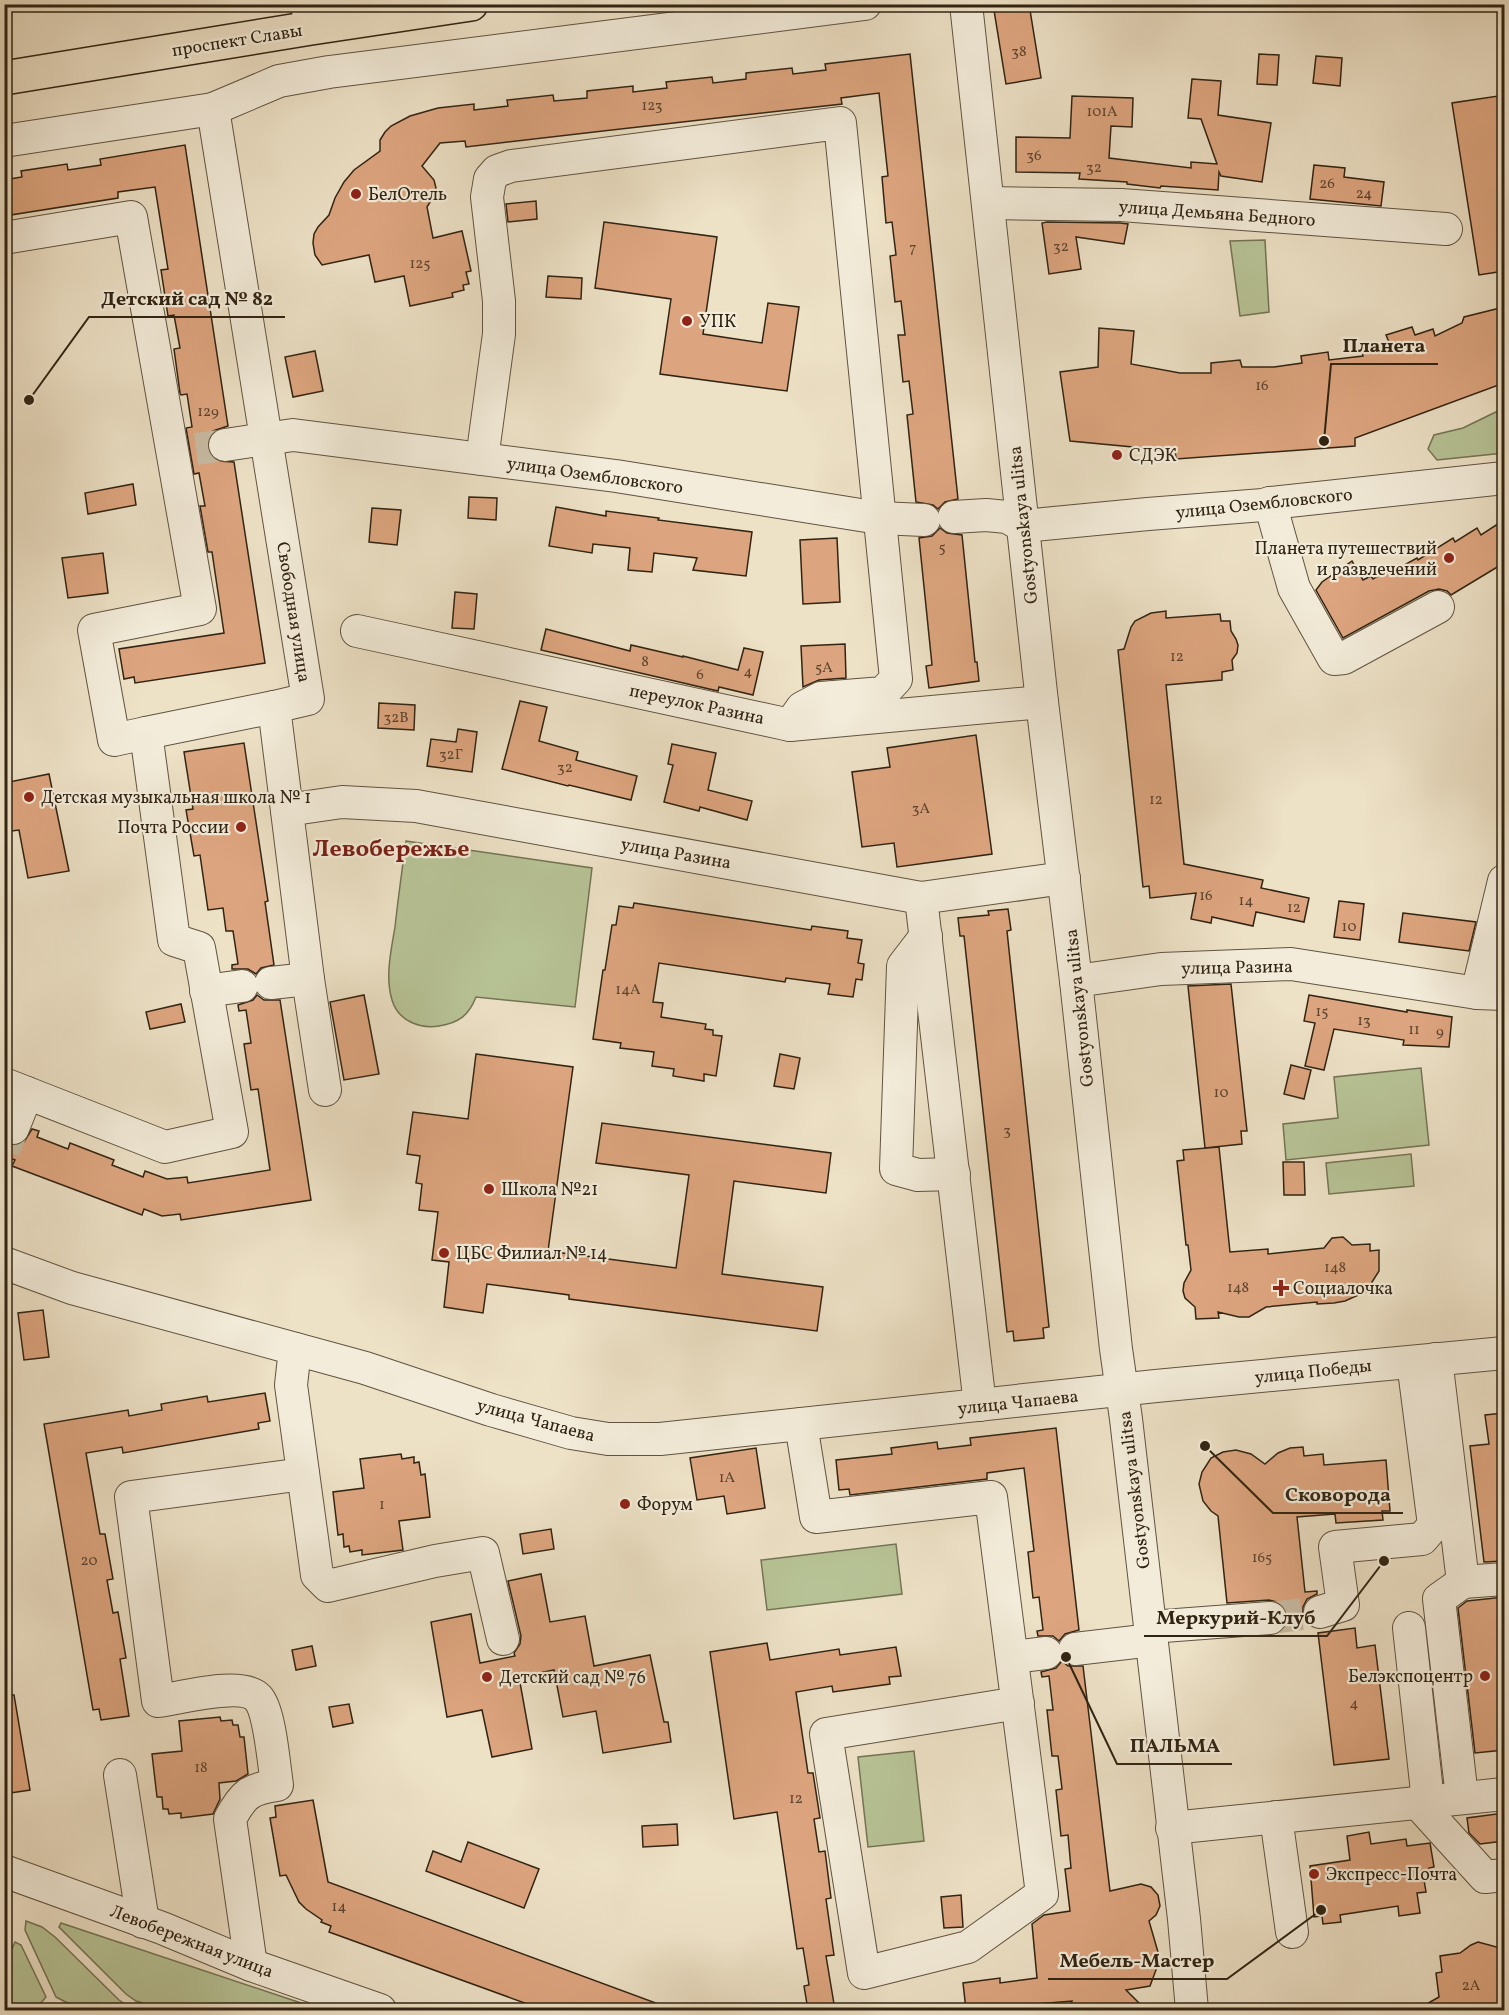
<svg xmlns="http://www.w3.org/2000/svg" width="1509" height="2015" font-family="Vollkorn,serif">
<style>
.green{fill:#b7c396;stroke:#747454;stroke-width:1.5}
.building{fill:#dda57f;stroke:#312413;stroke-width:1.5}
.lines{fill:none;stroke-linecap:round;stroke-linejoin:round}
.minor-tunnel{stroke:#c7bba2;stroke-width:32;stroke-dasharray:32 16;stroke-linecap:butt}
.minor-casing{stroke:#605340;stroke-width:34}
.major-casing{stroke:#312413;stroke-width:36}
.minor{stroke:#f3ecda;stroke-width:32}
.major{stroke:#ede1c6;stroke-width:33}
.poi-dot{fill:#8f2418;stroke:#f3ecda;stroke-width:2}
.labels{text-anchor:middle;stroke-width:4.5;stroke-linejoin:round;paint-order:stroke}
.number-label{font-size:15px;fill:#5c442e}
.street-label{font-size:18px;fill:#312413;stroke:#f3ecda}
.poi-label{font-size:18px;fill:#312413;stroke:#f3ecda;text-anchor:start}
.district-label{font-size:24px;font-weight:bold;fill:#7a1f14;stroke:#f3ecda}
.leader{fill:none;stroke:#312413;stroke-width:2}
.callout-dot{fill:#312413;stroke:#f3ecda;stroke-width:2}
.callout-label{font-size:20px;text-anchor:middle;font-weight:bold;fill:#312413;stroke:#f3ecda;stroke-width:4.5;stroke-linejoin:round;paint-order:stroke}
</style>
<rect width="100%" height="100%" fill="#ede1c6"/>
<filter id="stains"><feTurbulence type="fractalNoise" baseFrequency=".00333" numOctaves="4"/><feColorMatrix values="0 0 0 0 .2 0 0 0 0 .09 0 0 0 0 .02 0 0 0 .5 -.17"/></filter>
<radialGradient id="worn" r=".72"><stop offset=".6" stop-color="#630" stop-opacity="0"/><stop offset="1" stop-color="#630" stop-opacity=".3"/></radialGradient>
<g class="green">
<polygon points="1265,240 1269,312 1240,316 1230,241"/>
<polygon points="1504,408 1504,453 1437,460 1428,449 1434,435 1463,428"/>
<path d="M406 841 592 868 575 1007 476 997C469 1015 459 1023 439 1026 420 1029 398 1021 392 1000 385 977 391 951 395 927 398 899 402 870 406 841Z"/>
<polygon points="1421,1068 1429,1145 1286,1160 1283,1124 1338,1118 1334,1077"/>
<polygon points="1411,1154 1414,1186 1329,1194 1326,1163"/>
<polygon points="896,1544 902,1594 767,1610 761,1560"/>
<polygon points="914,1751 924,1841 868,1847 858,1757"/>
<path d="M26 1921 42 1927 55 1937 119 2000 129 2007 138 2010C109 2011 81 2012 56 1997L25 1930Z"/>
<polygon points="61,1923 322,2010 167,2010 136,2001 126,1994 59,1927"/>
<polygon points="15,1942 21,1945 46,1997 40,2004 25,2009 18,2005 5,2010 5,1965"/>
</g>
<g class="building">
<polygon points="993,4 1029,4 1041,78 1006,84"/>
<polygon points="910,54 958,499 945,502 938,509 933,505 916,502 907,415 913,414 909,381 903,382 898,335 905,335 901,301 895,302 890,256 896,255 892,222 886,223 882,177 888,176 879,93 841,98 842,104 603,131 466,147 465,141 440,143 422,166 434,180 436,188 432,199 427,207 433,238 462,231 471,271 466,272 469,284 463,285 464,290 452,293 453,297 410,306 404,276 375,282 369,255 322,265 315,255 313,243 314,234 318,227 329,215 335,198 344,182 354,170 380,151 380,140 385,132 391,126 410,116 438,108 474,104 474,110 508,106 507,100 553,95 554,101 587,98 587,91 633,86 633,92 667,88 666,82 712,77 713,83 746,79 746,73 792,68 793,74 826,70 825,64"/>
<polygon points="1259,54 1279,55 1277,85 1257,84"/>
<polygon points="1316,56 1342,58 1340,86 1313,83"/>
<polygon points="1192,79 1221,81 1218,115 1271,123 1262,182 1221,176 1219,172 1218,190 1161,186 1160,188 1127,184 1127,182 1079,179 1080,173 1016,172 1016,137 1070,138 1072,96 1133,98 1132,127 1111,126 1109,158 1191,168 1191,162 1217,164 1201,119 1188,118"/>
<polygon points="1498,96 1504,135 1504,271 1479,275 1452,103"/>
<polygon points="185,145 228,426 213,431 208,439 207,448 211,457 218,461 234,462 265,663 135,683 134,677 124,679 119,649 224,633 212,552 208,552 200,506 205,506 199,473 194,474 186,428 192,427 187,394 181,395 180,393 174,349 180,348 174,315 168,316 161,270 168,269 155,187 118,192 118,198 4,216 4,180 22,177 21,171 67,164 68,170 101,165 100,159"/>
<polygon points="1314,165 1345,168 1344,177 1384,182 1381,206 1310,199"/>
<polygon points="536,201 537,219 508,222 506,204"/>
<polygon points="604,222 717,237 703,334 762,343 768,303 799,307 787,391 660,374 671,299 595,288"/>
<polygon points="1047,222 1120,223 1128,224 1124,244 1076,237 1081,269 1049,274 1042,223"/>
<polygon points="548,276 582,278 581,299 546,297"/>
<polygon points="1504,307 1504,383 1355,438 1355,446 1176,459 1175,451 1070,441 1060,372 1098,367 1099,328 1134,331 1131,364 1180,373 1211,373 1211,363 1240,360 1242,367 1274,367 1302,363 1301,356 1328,352 1329,360 1363,356 1362,350 1389,342 1386,335 1412,327 1415,335 1433,329 1435,336 1462,323 1464,317"/>
<polygon points="315,351 323,391 293,397 285,357"/>
<polygon points="133,484 136,505 88,514 85,493"/>
<polygon points="469,497 497,498 496,520 468,518"/>
<polygon points="556,507 606,516 606,511 659,518 658,520 752,532 746,576 693,570 697,558 654,553 652,572 628,570 630,548 593,544 592,553 549,546"/>
<polygon points="372,508 401,510 397,545 369,542"/>
<polygon points="1504,520 1504,563 1451,595 1447,591 1439,589 1429,591 1343,638 1316,590 1322,582 1352,561 1363,580 1371,576 1373,579 1395,565 1397,569 1417,558 1418,560 1453,538 1455,542 1477,528 1481,535"/>
<polygon points="940,528 947,533 962,535 975,662 977,662 979,681 929,688 926,666 932,665 919,538 932,536"/>
<polygon points="837,538 840,602 803,604 800,540"/>
<polygon points="103,553 108,593 68,598 62,558"/>
<polygon points="455,592 477,594 474,629 452,628"/>
<polygon points="1166,611 1166,618 1220,614 1221,621 1230,621 1231,631 1236,639 1238,645 1237,653 1232,660 1233,670 1222,672 1222,680 1166,685 1184,864 1263,880 1261,888 1309,898 1304,922 1256,912 1253,926 1212,917 1211,923 1191,919 1196,893 1150,898 1149,886 1143,887 1118,650 1124,649 1131,627 1135,621 1151,613"/>
<polygon points="546,629 630,651 631,645 683,657 683,656 738,670 744,648 763,652 753,695 719,687 718,691 541,650"/>
<polygon points="845,644 846,678 819,680 803,687 801,646"/>
<polygon points="520,701 547,707 539,741 578,752 576,760 637,776 631,800 569,785 568,786 502,769"/>
<polygon points="379,703 415,705 414,730 378,728"/>
<polygon points="458,729 477,732 472,772 427,766 431,739 456,742"/>
<polygon points="976,735 992,854 897,867 894,843 862,847 852,772 890,767 887,748"/>
<polygon points="244,743 268,901 265,902 274,965 261,968 256,974 248,969 232,969 232,965 238,964 233,931 226,931 223,908 208,910 200,855 194,856 186,810 193,809 184,752"/>
<polygon points="672,744 716,753 708,790 752,801 747,820 700,807 699,811 664,802 673,765 668,764"/>
<polygon points="49,774 69,871 28,878 19,830 4,832 4,783"/>
<polygon points="1339,901 1364,904 1360,940 1334,937"/>
<polygon points="634,903 811,930 812,926 848,931 847,938 862,940 858,963 864,964 862,980 856,979 853,997 828,994 830,984 786,978 785,982 659,963 653,1002 663,1003 661,1017 706,1024 705,1029 713,1030 713,1035 722,1036 716,1076 704,1074 704,1081 673,1076 674,1069 652,1066 654,1052 620,1048 621,1043 593,1039 603,970 605,970 612,925 616,925 619,906 633,908"/>
<polygon points="1008,909 1011,930 1007,931 1049,1327 1043,1328 1044,1338 1014,1341 1013,1331 1007,1332 964,936 960,936 958,918 989,915 988,911"/>
<polygon points="1403,913 1476,922 1469,951 1399,942"/>
<polygon points="1231,984 1247,1131 1241,1131 1242,1144 1205,1148 1188,986"/>
<polygon points="257,995 264,1000 280,1000 311,1200 181,1220 180,1214 162,1216 144,1209 142,1215 12,1166 15,1160 4,1156 4,1143 15,1146 24,1142 32,1129 39,1131 37,1137 68,1149 70,1143 114,1160 112,1165 143,1177 145,1171 167,1179 187,1177 188,1183 270,1170 258,1089 251,1090 244,1044 251,1043 246,1010 239,1011 238,1005 253,1000"/>
<polygon points="364,995 379,1074 344,1080 330,1002"/>
<polygon points="1309,995 1407,1012 1407,1010 1452,1017 1449,1047 1403,1045 1404,1040 1334,1029 1324,1070 1305,1066 1315,1023 1304,1021"/>
<polygon points="181,1004 185,1022 150,1029 146,1012"/>
<polygon points="476,1054 573,1067 548,1251 676,1268 689,1175 596,1163 602,1123 831,1153 826,1193 734,1181 722,1274 823,1287 817,1331 569,1299 569,1295 487,1284 483,1313 444,1307 449,1262 432,1260 438,1212 419,1210 422,1184 416,1183 420,1156 407,1154 413,1112 468,1119"/>
<polygon points="780,1054 800,1058 794,1089 774,1086"/>
<polygon points="1291,1065 1311,1070 1304,1099 1284,1094"/>
<polygon points="1219,1147 1230,1252 1268,1249 1268,1254 1324,1248 1332,1238 1343,1237 1352,1245 1370,1244 1370,1251 1379,1250 1379,1271 1372,1282 1372,1291 1365,1292 1345,1301 1334,1303 1317,1304 1317,1302 1266,1307 1249,1317 1239,1317 1218,1312 1219,1318 1196,1319 1195,1307 1185,1298 1183,1291 1184,1283 1191,1270 1188,1245 1186,1245 1177,1161 1184,1160 1183,1150"/>
<polygon points="1283,1162 1304,1162 1305,1195 1284,1195"/>
<polygon points="43,1310 49,1357 24,1360 18,1313"/>
<polygon points="265,1393 270,1421 258,1423 259,1429 123,1453 122,1447 86,1453 100,1534 105,1534 113,1579 107,1580 113,1613 118,1612 126,1658 120,1659 129,1716 101,1720 99,1709 93,1710 44,1424 128,1410 129,1416 162,1410 161,1404 207,1396 208,1402"/>
<polygon points="1504,1413 1504,1561 1484,1562 1470,1446 1489,1444 1485,1415"/>
<polygon points="1056,1428 1079,1630 1065,1634 1059,1641 1053,1636 1038,1636 1037,1631 1043,1630 1039,1597 1033,1598 1028,1552 1034,1551 1024,1468 987,1473 987,1479 850,1495 849,1489 839,1490 836,1460 892,1454 891,1448 937,1442 938,1449 971,1445 970,1438"/>
<polygon points="1303,1447 1304,1456 1323,1454 1324,1465 1386,1460 1390,1511 1382,1511 1383,1520 1336,1523 1335,1514 1297,1517 1305,1592 1317,1591 1317,1594 1307,1599 1303,1607 1303,1617 1305,1621 1287,1622 1288,1616 1285,1608 1277,1602 1269,1600 1227,1603 1218,1516 1211,1511 1203,1501 1199,1484 1202,1472 1211,1458 1223,1452 1236,1450 1251,1454 1265,1464 1278,1453 1290,1448"/>
<polygon points="756,1448 765,1508 727,1514 724,1496 697,1500 690,1458"/>
<polygon points="401,1454 402,1459 414,1457 414,1463 419,1462 421,1475 425,1474 430,1517 399,1521 403,1550 362,1555 362,1550 350,1552 349,1546 344,1547 343,1534 338,1535 333,1492 364,1488 360,1459"/>
<polygon points="551,1529 554,1549 523,1554 520,1534"/>
<polygon points="541,1574 550,1622 585,1616 594,1666 650,1655 664,1722 668,1722 671,1742 603,1753 596,1711 563,1717 554,1670 519,1677 532,1749 492,1757 482,1710 447,1717 431,1622 471,1614 480,1663 515,1656 514,1653 520,1644 521,1636 508,1581"/>
<polygon points="1504,1597 1504,1750 1475,1753 1458,1608 1467,1601"/>
<polygon points="1355,1628 1357,1648 1375,1645 1389,1759 1334,1765 1318,1633"/>
<polygon points="767,1643 770,1660 839,1649 840,1655 896,1647 901,1676 889,1677 890,1684 833,1692 832,1686 796,1692 808,1773 813,1773 820,1818 814,1819 819,1852 825,1851 831,1898 826,1899 834,1955 826,1956 835,2010 808,2010 804,1986 809,1985 803,1948 797,1949 777,1812 734,1819 710,1652"/>
<polygon points="312,1646 316,1666 296,1670 292,1650"/>
<polygon points="1062,1661 1068,1666 1083,1666 1110,1891 1141,1884 1151,1887 1158,1895 1160,1906 1156,1915 1149,1921 1160,1959 1150,1986 1126,1990 1146,2010 1069,2010 1072,2001 1024,2005 1025,2010 966,2010 963,1983 1000,1978 1000,1983 1037,1978 1032,1924 1044,1915 1070,1911 1065,1869 1071,1868 1068,1835 1061,1836 1056,1790 1062,1789 1058,1756 1052,1756 1047,1710 1053,1710 1049,1676 1042,1677 1041,1672 1056,1668"/>
<polygon points="4,1695 14,1695 30,1790 4,1794"/>
<polygon points="349,1704 353,1723 333,1727 329,1707"/>
<polygon points="220,1717 221,1721 232,1720 233,1725 238,1725 240,1737 244,1737 248,1774 236,1781 219,1783 220,1799 213,1814 181,1818 181,1813 169,1814 168,1809 163,1809 162,1797 157,1797 152,1754 182,1751 179,1721"/>
<polygon points="313,1800 328,1882 672,2009 672,2010 544,2010 329,1932 331,1926 321,1922 322,1920 306,1909 299,1902 286,1875 280,1876 270,1818 276,1817 275,1806"/>
<polygon points="1504,1813 1504,1841 1480,1844 1469,1833 1467,1818"/>
<polygon points="677,1824 678,1845 643,1847 642,1826"/>
<polygon points="1369,1832 1371,1844 1406,1839 1407,1846 1430,1843 1434,1867 1429,1868 1431,1879 1424,1880 1426,1892 1417,1893 1420,1913 1399,1916 1398,1906 1340,1915 1341,1922 1323,1924 1322,1916 1314,1917 1310,1866 1350,1860 1347,1836"/>
<polygon points="468,1842 539,1869 524,1908 426,1871 433,1851 461,1862"/>
<polygon points="961,1895 963,1927 944,1928 941,1897"/>
<polygon points="1478,1942 1504,1949 1504,2010 1416,2010 1439,1997 1436,1973 1442,1972 1440,1956 1460,1953 1471,1945"/>
</g>
<g class="lines">
<g class="minor-tunnel">
<polyline points="196,449 225,445"/>
<polyline points="4,1150 13,1128"/>
<polyline points="1270,1618 1320,1612"/>
</g>
<defs>
<g id="minor">
<polyline points="307,4 311,28"/>
<polyline points="966,4 1042,702 1076,981 1116,1349 1126,1419 1184,1919 1192,2010"/>
<polyline points="213,109 308,699 274,707 308,979 325,1090"/>
<polyline points="4,141 213,109 279,81 329,72 865,4"/>
<polyline points="988,203 1121,205 1446,229"/>
<polyline points="4,238 131,217 200,609 94,630 114,740 146,733 174,940 199,948 232,1132 165,1147 4,1084"/>
<polyline points="225,445 293,435 616,476 879,518 924,520"/>
<polyline points="482,459 499,334 499,301 487,197 490,179 497,171 511,166 840,123 896,679 883,693 821,698 802,708 790,725"/>
<polyline points="1270,503 1294,588 1334,659 1344,658 1438,607"/>
<polyline points="954,517 986,515 1007,517 1023,526 1148,514 1263,505 1270,503 1504,478"/>
<polyline points="357,631 790,725 1042,702"/>
<polyline points="146,733 274,707"/>
<polyline points="287,810 342,802 416,806 921,898 1064,878"/>
<polyline points="921,898 980,1405"/>
<polyline points="926,936 903,966 896,1169 918,1175 954,1174"/>
<polyline points="1076,981 1161,969 1291,964 1477,993 1504,994"/>
<polyline points="271,983 308,979"/>
<polyline points="206,991 242,986"/>
<polyline points="1477,993 1504,881"/>
<polyline points="13,1128 27,1093"/>
<polyline points="4,1263 72,1288 365,1368 491,1410 571,1433 608,1439 660,1439 1156,1386 1504,1353"/>
<polyline points="295,1349 291,1385 317,1575 328,1586 435,1561 483,1553 503,1639"/>
<polyline points="1436,1359 1463,1582 1439,1599 1462,1797"/>
<polyline points="801,1424 816,1517 991,1497 1042,1894 968,1947 864,1973 826,1734 1018,1703"/>
<polyline points="1463,1582 1504,1579"/>
<polyline points="1320,1612 1343,1605 1335,1547 1422,1539 1434,1525 1413,1362"/>
<polyline points="1150,1627 1270,1618"/>
<polyline points="1409,1628 1428,1801"/>
<polyline points="1075,1649 1152,1640"/>
<polyline points="1012,1657 1046,1653"/>
<polyline points="120,1775 143,1922"/>
<polyline points="1417,1802 1485,1877 1504,1875"/>
<polyline points="1276,1817 1292,1932"/>
<polyline points="1172,1828 1504,1794"/>
<polyline points="4,1871 162,1928 251,1965 380,2010"/>
<path d="M251 1965 230 1819C243 1794 250 1789 277 1785 274 1766 270 1711 258 1698 242 1681 181 1698 158 1701L131 1497 303 1474"/>
</g>
<polyline id="major" points="4,78 311,28 471,4"/>
</defs>
<use href="#minor" class="minor-casing"/>
<use href="#major" class="major-casing"/>
<use href="#minor" class="minor"/>
<use href="#major" class="major"/>
</g>
<g class="poi-dot">
<circle cx="356" cy="194" r="6"/>
<circle cx="687" cy="321" r="6"/>
<circle cx="1117" cy="455" r="6"/>
<circle cx="1449" cy="558" r="6"/>
<circle cx="29" cy="797" r="6"/>
<circle cx="241" cy="827" r="6"/>
<circle cx="489" cy="1189" r="6"/>
<circle cx="444" cy="1253" r="6"/>
<path d="M1278 1279h6v6h6v6h-6v6h-6v-6h-6v-6h6z"/>
<circle cx="625" cy="1504" r="6"/>
<circle cx="1485" cy="1676" r="6"/>
<circle cx="487" cy="1677" r="6"/>
<circle cx="1314" cy="1874" r="6"/>
</g>
<g class="labels">
<g class="number-label">
<text x="1019" y="56">38</text>
<text x="652" y="110">123</text>
<text x="1102" y="116">101А</text>
<text x="1034" y="160">36</text>
<text x="1094" y="172">32</text>
<text x="1327" y="188">26</text>
<text x="1364" y="198">24</text>
<text x="1061" y="251">32</text>
<text x="913" y="252">7</text>
<text x="420" y="268">125</text>
<text x="1262" y="390">16</text>
<text x="208" y="416">129</text>
<text x="942" y="552">5</text>
<text x="1177" y="661">12</text>
<text x="645" y="666">8</text>
<text x="824" y="672">5А</text>
<text x="748" y="676">4</text>
<text x="700" y="679">6</text>
<text x="396" y="722">32В</text>
<text x="451" y="759">32Г</text>
<text x="565" y="772">32</text>
<text x="1156" y="804">12</text>
<text x="921" y="813">3А</text>
<text x="1206" y="900">16</text>
<text x="1246" y="905">14</text>
<text x="1294" y="912">12</text>
<text x="1349" y="931">10</text>
<text x="628" y="994">14А</text>
<text x="1322" y="1016">15</text>
<text x="1364" y="1025">13</text>
<text x="1414" y="1034">11</text>
<text x="1440" y="1036">9</text>
<text x="1221" y="1097">10</text>
<text x="1007" y="1135">3</text>
<text x="1335" y="1272">148</text>
<text x="1238" y="1292">148</text>
<text x="727" y="1482">1А</text>
<text x="382" y="1509">1</text>
<text x="1262" y="1562">165</text>
<text x="89" y="1565">20</text>
<text x="1354" y="1708">4</text>
<text x="201" y="1772">18</text>
<text x="796" y="1803">12</text>
<text x="339" y="1911">14</text>
<text x="1471" y="1990">2А</text>
</g>
<g class="street-label">
<text transform="translate(237 40) rotate(-9)" y="6">проспект Славы</text>
<text transform="translate(1217 213) rotate(4)" y="6">улица Демьяна Бедного</text>
<text transform="translate(595 475) rotate(8)" y="6">улица Озембловского</text>
<text transform="translate(1264 503) rotate(-6)" y="6">улица Озембловского</text>
<text transform="translate(1023 525) rotate(-96)" y="6">Gostyonskaya ulitsa</text>
<text transform="translate(294 612) rotate(81)" y="6">Свободная улица</text>
<text transform="translate(697 704) rotate(12)" y="6">переулок Разина</text>
<text transform="translate(676 853) rotate(10)" y="6">улица Разина</text>
<text transform="translate(1237 967) rotate(-1)" y="6">улица Разина</text>
<text transform="translate(1079 1008) rotate(-96)" y="6">Gostyonskaya ulitsa</text>
<text transform="translate(1313 1371) rotate(-6)" y="6">улица Победы</text>
<text transform="translate(1018 1402) rotate(-6)" y="6">улица Чапаева</text>
<text transform="translate(536 1420) rotate(15)" y="6">улица Чапаева</text>
<text transform="translate(1134 1490) rotate(-97)" y="6">Gostyonskaya ulitsa</text>
<text transform="translate(192 1941) rotate(21)" y="6">Левобережная улица</text>
</g>
<g class="poi-label">
<text x="368" y="200">БелОтель</text>
<text x="699" y="327">УПК</text>
<text x="1129" y="461">СДЭК</text>
<text x="1437" y="554" text-anchor="end">Планета путешествий<tspan x="1437" dy="21">и развлечений</tspan></text>
<text x="41" y="803">Детская музыкальная школа № 1</text>
<text x="229" y="833" text-anchor="end">Почта России</text>
<text x="501" y="1195">Школа №21</text>
<text x="456" y="1259">ЦБС Филиал № 14</text>
<text x="1293" y="1294">Социалочка</text>
<text x="637" y="1510">Форум</text>
<text x="1473" y="1682" text-anchor="end">Белэкспоцентр</text>
<text x="499" y="1683">Детский сад № 76</text>
<text x="1326" y="1880">Экспресс-Почта</text>
</g>
<g class="district-label">
<text x="391" y="856">Левобережье</text>
</g>
</g>
<path class="leader" d="M29 400L89 317H285M1324 441L1331 364H1438M1205 1446L1273 1513H1403M1384 1561L1327 1636H1144M1066 1657L1117 1764H1232M1321 1910L1227 1979H1048"/>
<g class="callout-dot">
<circle cx="29" cy="400" r="6"/>
<circle cx="1324" cy="441" r="6"/>
<circle cx="1205" cy="1446" r="6"/>
<circle cx="1384" cy="1561" r="6"/>
<circle cx="1066" cy="1657" r="6"/>
<circle cx="1321" cy="1910" r="6"/>
</g>
<g class="callout-label">
<text x="187" y="305">Детский сад № 82</text>
<text x="1384" y="352">Планета</text>
<text x="1338" y="1501">Сковорода</text>
<text x="1236" y="1624">Меркурий-Клуб</text>
<text x="1175" y="1752">ПАЛЬМА</text>
<text x="1137" y="1967">Мебель-Мастер</text>
</g>
<rect width="1509" height="2015" fill="none" stroke="#ede1c6" stroke-width="24"/>
<rect x="6" y="6" width="1497" height="2003" fill="none" stroke="#312413" stroke-width="3"/>
<rect x="12" y="12" width="1485" height="1991" fill="none" stroke="#312413" stroke-width="1.5"/>
<rect width="100%" height="100%" filter="url(#stains)"/>
<rect width="100%" height="100%" fill="url(#worn)"/>
</svg>
